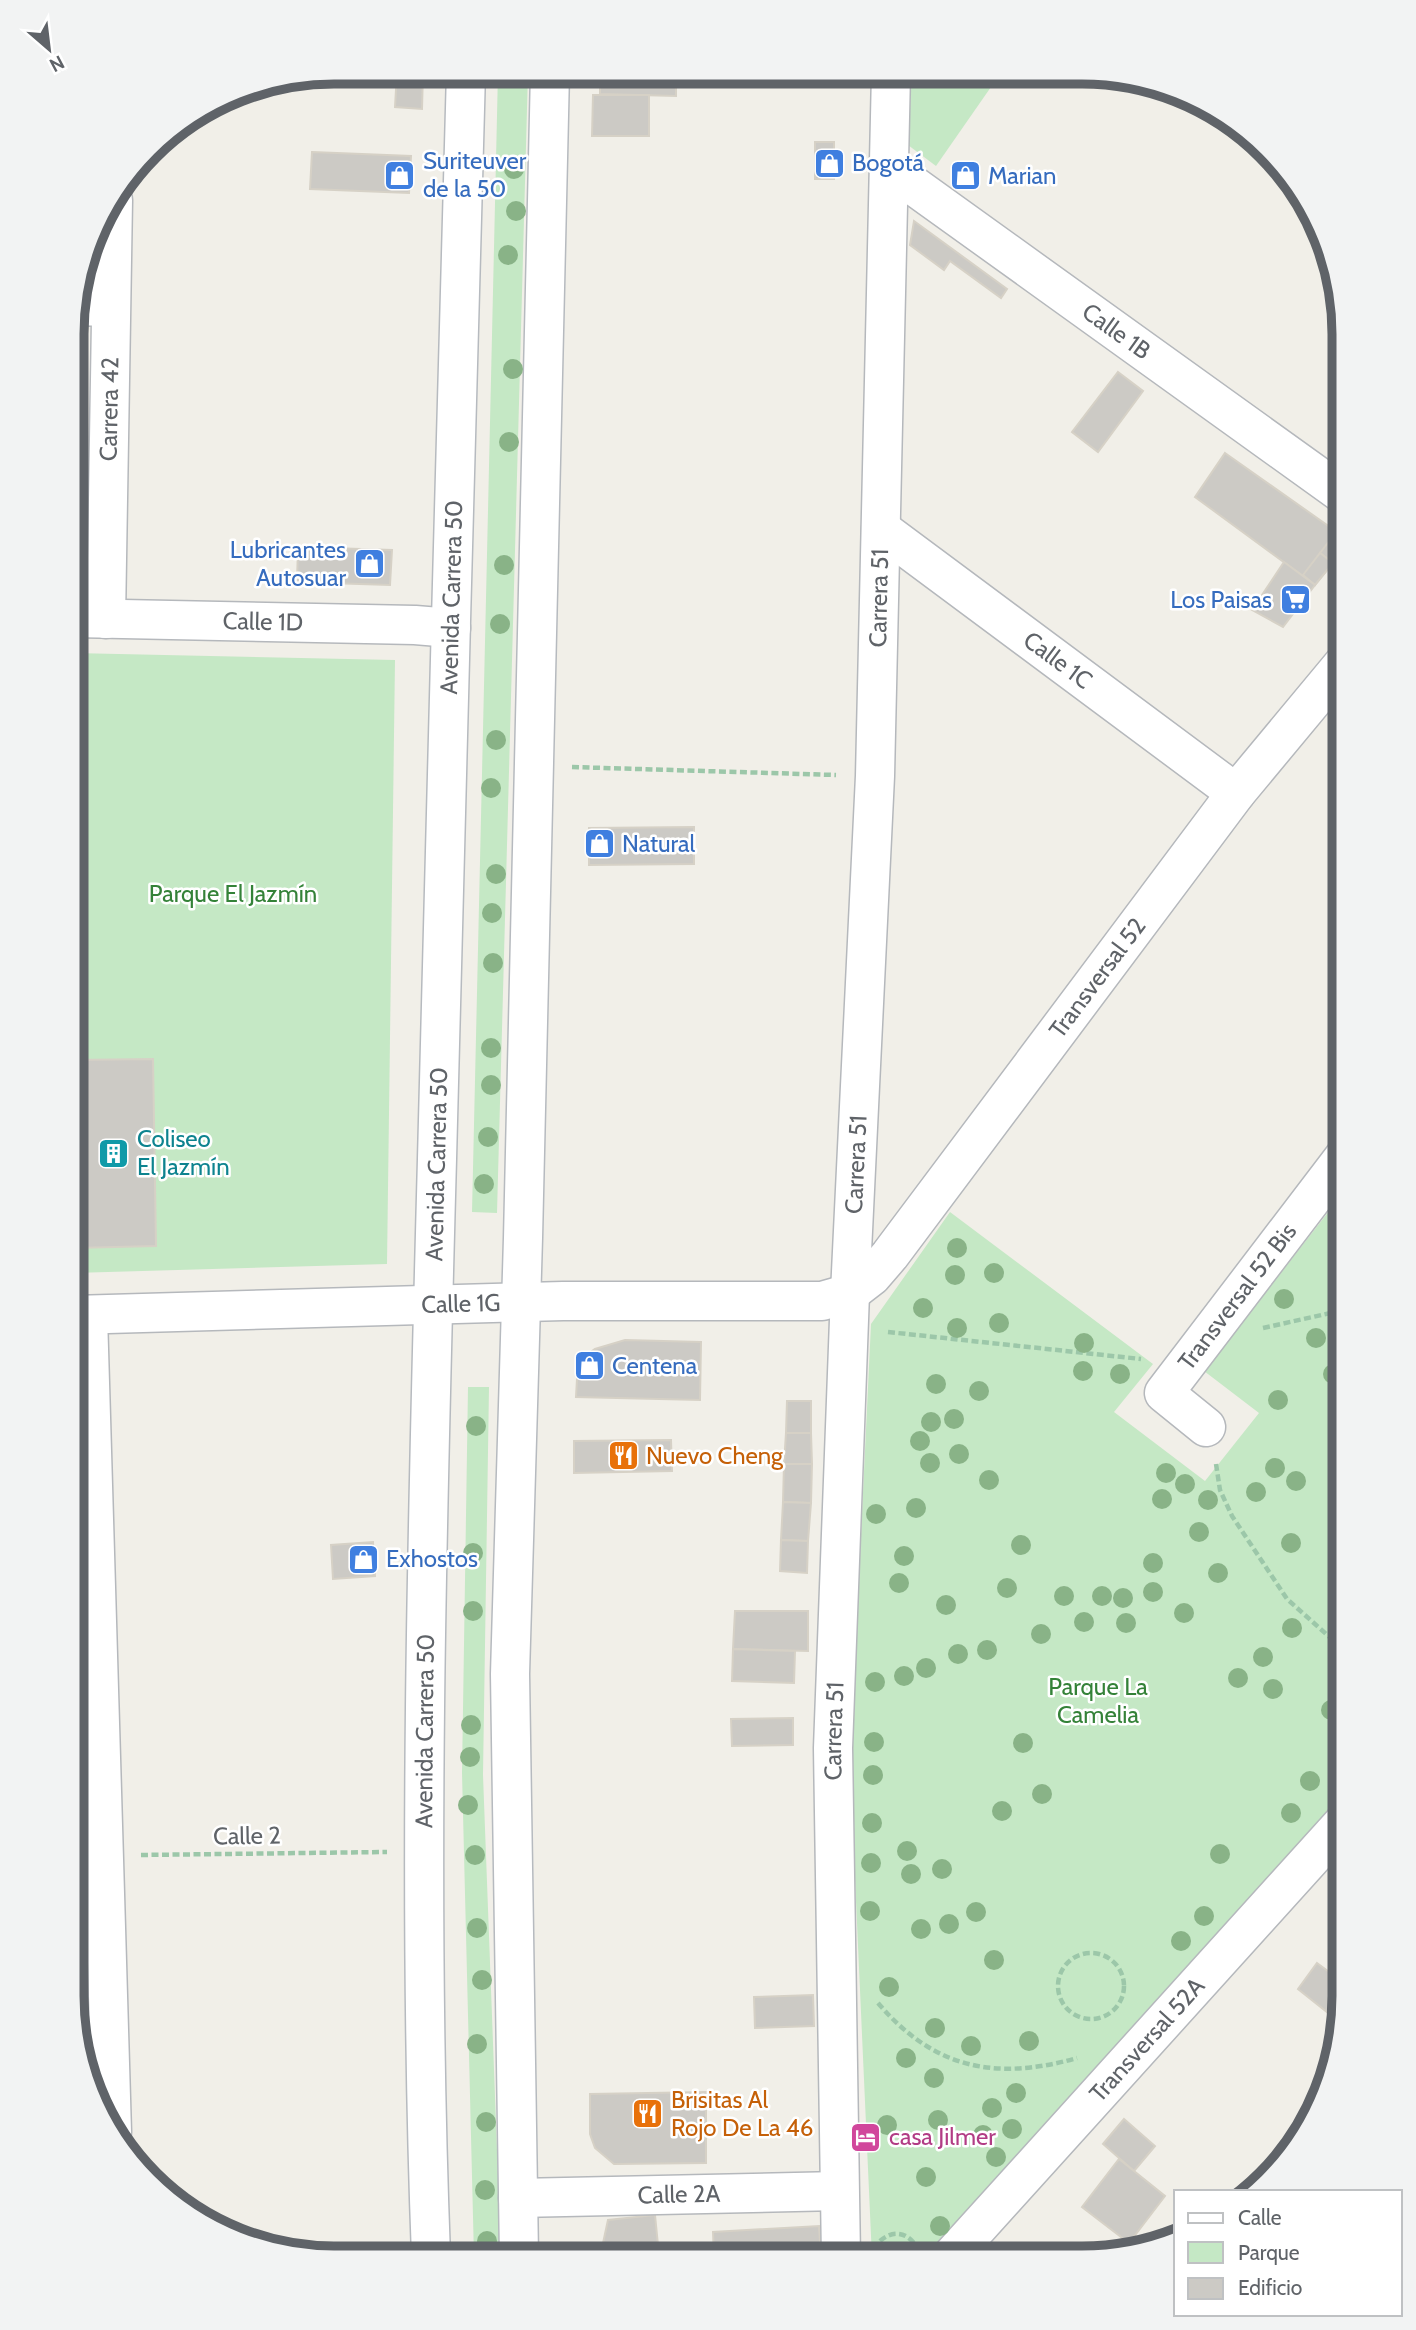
<svg xmlns="http://www.w3.org/2000/svg" width="1416" height="2330" font-family="Cabin,sans-serif">
<style>
.green{fill:#c5e8c5}
.building{fill:#cccac5;stroke:#d6d1c6;stroke-width:2}
.lines{fill:none;stroke-linecap:round;stroke-linejoin:round}
.minor-casing{stroke:#b5b8bc;stroke-width:41}
.tertiary-casing{stroke:#b5b8bc;stroke-width:41}
.secondary-casing{stroke:#b6babf;stroke-width:41}
.path{stroke:#9cc7a9;stroke-width:4.5;stroke-dasharray:7 3.5;stroke-linecap:butt}
.minor{stroke:#fff;stroke-width:38}
.tertiary{stroke:#fff;stroke-width:38}
.secondary{stroke:#fff;stroke-width:38}
.tree{fill:#89b387}
.labels{text-anchor:middle;stroke-width:5;stroke-linejoin:round;paint-order:stroke}
.shop-label{font-size:24px;fill:#366cbe;stroke:#fff;text-anchor:start}
.street-label{font-size:24px;fill:#5f6368;stroke:#fff}
.park-label{font-size:24px;fill:#348238;stroke:#fff}
.culture-label{font-size:24px;fill:#0d838f;stroke:#fff;text-anchor:start}
.food-label{font-size:24px;fill:#c56008;stroke:#fff;text-anchor:start}
.hotel-label{font-size:24px;fill:#b23c85;stroke:#fff;text-anchor:start}
.rim{fill:none;stroke:#5f6368;stroke-width:9}
</style>
<rect width="100%" height="100%" fill="#f1efe8"/>
<g class="green">
<polygon points="498,72 528,72 497,1213 472,1212"/>
<polygon points="912,73 1000,74 936,166 908,145"/>
<polygon points="73,653 395,660 387,1264 73,1273"/>
<polygon points="1344,1192 1344,1794 929,2258 872,2258 850,1767 871,1324 950,1212 1153,1364 1114,1412 1205,1481 1259,1413 1204,1371"/>
<polygon points="468,1387 489,1387 483,1775 501,2257 474,2257 462,1773"/>
</g>
<g class="building">
<polygon points="397,72 423,72 422,109 395,107"/>
<polygon points="600,73 676,73 676,96 600,94"/>
<polygon points="593,95 649,95 649,136 592,136"/>
<rect x="815" y="142" width="19" height="37"/>
<polygon points="312,152 411,156 409,193 310,189"/>
<polygon points="914,221 1007,289 1001,298 950,261 944,270 910,245"/>
<polygon points="1118,372 1143,391 1098,452 1072,432"/>
<polygon points="1225,453 1344,537 1344,549 1315,585 1195,497"/>
<polygon points="1337,531 1344,537 1344,549 1333,563 1320,553"/>
<polygon points="298,547 392,550 390,585 297,582"/>
<polygon points="1320,553 1333,563 1315,585 1303,575"/>
<polygon points="1284,562 1315,585 1283,627 1252,610"/>
<polygon points="694,827 694,864 589,865 589,828"/>
<polygon points="153,1059 156,1246 73,1248 73,1060"/>
<polygon points="625,1340 701,1342 700,1400 576,1397 578,1361 595,1349"/>
<polygon points="787,1401 811,1401 811,1433 786,1433"/>
<polygon points="786,1433 811,1433 812,1464 784,1464"/>
<polygon points="671,1440 672,1471 574,1473 574,1441"/>
<polygon points="784,1464 812,1464 811,1503 783,1502"/>
<polygon points="783,1502 811,1503 808,1541 781,1540"/>
<polygon points="781,1540 808,1541 807,1573 780,1571"/>
<polygon points="373,1542 375,1576 333,1579 331,1545"/>
<polygon points="735,1611 808,1611 808,1651 733,1649"/>
<polygon points="733,1649 795,1651 794,1683 732,1681"/>
<polygon points="793,1718 793,1745 732,1746 731,1719"/>
<polygon points="1317,1963 1344,1983 1344,1992 1327,2012 1298,1989"/>
<polygon points="813,1995 814,2026 755,2028 754,1997"/>
<polygon points="706,2092 706,2163 614,2164 595,2148 590,2134 590,2094"/>
<polygon points="1124,2119 1155,2146 1134,2171 1103,2144"/>
<polygon points="1119,2159 1165,2196 1129,2243 1082,2207"/>
<polygon points="655,2215 659,2255 600,2257 608,2220"/>
<polygon points="819,2226 821,2258 714,2257 713,2232"/>
</g>
<g class="lines">
<defs>
<g id="minor">
<path id="s1" d="M889 168 1344 495"/>
<polyline points="74,306 110,307"/>
<path id="s2" d="M881 529 1236 793"/>
<path id="s3" d="M74 618 415 625 451 628"/>
<path id="s4" d="M106 619 113 200"/>
<polyline points="88,1315 112,2132"/>
<path id="s5" d="M1206 1427 1164 1393 1344 1157"/>
<path id="s6" d="M518 2198 839 2191"/>
<path id="s7" d="M841 2258 833 1748 850 1293 875 776 891 73"/>
<path id="s8" d="M950 2258 1344 1822"/>
</g>
<g id="tertiary">
<path id="s9" d="M73 1315 563 1301H822L850 1293 872 1276 890 1255 1236 793 1344 663"/>
</g>
<g id="secondary">
<path id="s10" d="M431 2256C417 1891 427 1525 437 1159 446 797 456 434 466 72"/>
<polyline points="519,2257 510,1674 523,1238 550,72"/>
</g>
</defs>
<use href="#minor" class="minor-casing"/>
<use href="#tertiary" class="tertiary-casing"/>
<use href="#secondary" class="secondary-casing"/>
<g class="path">
<polyline points="572,767 836,775"/>
<polyline points="1263,1328 1344,1310"/>
<polyline points="888,1332 1141,1359"/>
<polyline points="1216,1464 1220,1490 1232,1516 1287,1599 1344,1650"/>
<polyline points="141,1855 387,1852"/>
<circle cx="1091" cy="1986" r="33"/>
<path d="M878 2003C934 2069 996 2081 1077 2058"/>
<path d="M880 2241C891 2231 904 2231 914 2243"/>
</g>
<use href="#minor" class="minor"/>
<use href="#tertiary" class="tertiary"/>
<use href="#secondary" class="secondary"/>
</g>
<g class="tree">
<circle cx="514" cy="169" r="10"/>
<circle cx="516" cy="211" r="10"/>
<circle cx="508" cy="255" r="10"/>
<circle cx="513" cy="369" r="10"/>
<circle cx="509" cy="442" r="10"/>
<circle cx="504" cy="565" r="10"/>
<circle cx="500" cy="624" r="10"/>
<circle cx="496" cy="740" r="10"/>
<circle cx="491" cy="788" r="10"/>
<circle cx="496" cy="874" r="10"/>
<circle cx="492" cy="913" r="10"/>
<circle cx="493" cy="963" r="10"/>
<circle cx="491" cy="1048" r="10"/>
<circle cx="491" cy="1085" r="10"/>
<circle cx="488" cy="1137" r="10"/>
<circle cx="484" cy="1184" r="10"/>
<circle cx="957" cy="1248" r="10"/>
<circle cx="994" cy="1273" r="10"/>
<circle cx="955" cy="1275" r="10"/>
<circle cx="1284" cy="1299" r="10"/>
<circle cx="923" cy="1308" r="10"/>
<circle cx="999" cy="1323" r="10"/>
<circle cx="957" cy="1328" r="10"/>
<circle cx="1316" cy="1338" r="10"/>
<circle cx="1084" cy="1343" r="10"/>
<circle cx="1083" cy="1371" r="10"/>
<circle cx="1120" cy="1374" r="10"/>
<circle cx="1333" cy="1374" r="10"/>
<circle cx="936" cy="1384" r="10"/>
<circle cx="979" cy="1391" r="10"/>
<circle cx="1278" cy="1400" r="10"/>
<circle cx="954" cy="1419" r="10"/>
<circle cx="931" cy="1422" r="10"/>
<circle cx="476" cy="1426" r="10"/>
<circle cx="920" cy="1441" r="10"/>
<circle cx="959" cy="1454" r="10"/>
<circle cx="930" cy="1463" r="10"/>
<circle cx="1275" cy="1468" r="10"/>
<circle cx="1166" cy="1473" r="10"/>
<circle cx="989" cy="1480" r="10"/>
<circle cx="1296" cy="1481" r="10"/>
<circle cx="1185" cy="1484" r="10"/>
<circle cx="1256" cy="1492" r="10"/>
<circle cx="1162" cy="1499" r="10"/>
<circle cx="1208" cy="1500" r="10"/>
<circle cx="916" cy="1508" r="10"/>
<circle cx="876" cy="1514" r="10"/>
<circle cx="1199" cy="1532" r="10"/>
<circle cx="1291" cy="1543" r="10"/>
<circle cx="1021" cy="1545" r="10"/>
<circle cx="473" cy="1553" r="10"/>
<circle cx="904" cy="1556" r="10"/>
<circle cx="1153" cy="1563" r="10"/>
<circle cx="1218" cy="1573" r="10"/>
<circle cx="899" cy="1583" r="10"/>
<circle cx="1007" cy="1588" r="10"/>
<circle cx="1153" cy="1592" r="10"/>
<circle cx="1064" cy="1596" r="10"/>
<circle cx="1102" cy="1596" r="10"/>
<circle cx="1123" cy="1598" r="10"/>
<circle cx="946" cy="1605" r="10"/>
<circle cx="473" cy="1611" r="10"/>
<circle cx="1184" cy="1613" r="10"/>
<circle cx="1084" cy="1622" r="10"/>
<circle cx="1126" cy="1623" r="10"/>
<circle cx="1292" cy="1628" r="10"/>
<circle cx="1041" cy="1634" r="10"/>
<circle cx="987" cy="1650" r="10"/>
<circle cx="958" cy="1654" r="10"/>
<circle cx="1263" cy="1657" r="10"/>
<circle cx="926" cy="1668" r="10"/>
<circle cx="904" cy="1676" r="10"/>
<circle cx="1238" cy="1678" r="10"/>
<circle cx="875" cy="1682" r="10"/>
<circle cx="1273" cy="1689" r="10"/>
<circle cx="1331" cy="1710" r="10"/>
<circle cx="471" cy="1725" r="10"/>
<circle cx="874" cy="1742" r="10"/>
<circle cx="1023" cy="1743" r="10"/>
<circle cx="470" cy="1757" r="10"/>
<circle cx="873" cy="1775" r="10"/>
<circle cx="1310" cy="1781" r="10"/>
<circle cx="1042" cy="1794" r="10"/>
<circle cx="468" cy="1805" r="10"/>
<circle cx="1002" cy="1811" r="10"/>
<circle cx="1291" cy="1813" r="10"/>
<circle cx="872" cy="1823" r="10"/>
<circle cx="907" cy="1851" r="10"/>
<circle cx="1220" cy="1854" r="10"/>
<circle cx="475" cy="1855" r="10"/>
<circle cx="871" cy="1863" r="10"/>
<circle cx="942" cy="1869" r="10"/>
<circle cx="911" cy="1874" r="10"/>
<circle cx="870" cy="1911" r="10"/>
<circle cx="976" cy="1912" r="10"/>
<circle cx="1204" cy="1916" r="10"/>
<circle cx="949" cy="1924" r="10"/>
<circle cx="477" cy="1928" r="10"/>
<circle cx="921" cy="1929" r="10"/>
<circle cx="1181" cy="1941" r="10"/>
<circle cx="994" cy="1960" r="10"/>
<circle cx="482" cy="1980" r="10"/>
<circle cx="889" cy="1987" r="10"/>
<circle cx="935" cy="2028" r="10"/>
<circle cx="1029" cy="2041" r="10"/>
<circle cx="477" cy="2044" r="10"/>
<circle cx="971" cy="2046" r="10"/>
<circle cx="906" cy="2058" r="10"/>
<circle cx="934" cy="2078" r="10"/>
<circle cx="1016" cy="2093" r="10"/>
<circle cx="992" cy="2108" r="10"/>
<circle cx="938" cy="2120" r="10"/>
<circle cx="486" cy="2122" r="10"/>
<circle cx="887" cy="2125" r="10"/>
<circle cx="1012" cy="2129" r="10"/>
<circle cx="983" cy="2135" r="10"/>
<circle cx="996" cy="2157" r="10"/>
<circle cx="926" cy="2177" r="10"/>
<circle cx="485" cy="2190" r="10"/>
<circle cx="940" cy="2226" r="10"/>
<circle cx="487" cy="2241" r="10"/>
</g>
<defs>
<symbol id="shop-square" viewBox="-11 -11 22 22"><rect x="-9" y="-9" width="18" height="18" rx="4" fill="#3f7fe0" stroke="#fff"/><path d="M-5-2.5h2.3a2.7 3.5 0 0 1 5.4 0H5L5.5 6h-11ZM-1.5-2.5h3a1.5 2.3 0 0 0-3 0Z" fill="#fff"/></symbol>
<symbol id="supermarket-square" viewBox="-11 -11 22 22"><rect x="-9" y="-9" width="18" height="18" rx="4" fill="#3f7fe0" stroke="#fff"/><path d="M-6-5.5h2.5l.6 2H6L4.5 2H-2.5L-4.4-4H-6ZM-1.5 3.2a1.3 1.3 0 1 0 .1 0ZM3 3.2a1.3 1.3 0 1 0 .1 0Z" fill="#fff"/></symbol>
<symbol id="building-square" viewBox="-11 -11 22 22"><rect x="-9" y="-9" width="18" height="18" rx="4" fill="#0f9aa8" stroke="#fff"/><path d="M-4-6H4V6H1V3H-1V6H-4ZM-2.5-4.3h1.7v1.8h-1.7ZM.8-4.3h1.7v1.8H.8ZM-2.5-1h1.7V.8h-1.7ZM.8-1h1.7V.8H.8Z" fill="#fff"/></symbol>
<symbol id="restaurant-square" viewBox="-11 -11 22 22"><rect x="-9" y="-9" width="18" height="18" rx="4" fill="#e8710a" stroke="#fff"/><path d="M-5-6h1v4h1v-4h1v4h1v-4h1v5L-1.5 .5V6h-2V.5L-5-1ZM5-6V6H3V1.5H1.5Q1.5-4 5-6Z" fill="#fff"/></symbol>
<symbol id="hotel-square" viewBox="-11 -11 22 22"><rect x="-9" y="-9" width="18" height="18" rx="4" fill="#d1479c" stroke="#fff"/><path d="M-6-4.5h1.5V1H6V5H4.5V3h-9V5H-6ZM-4 0a1.8 1.8 0 1 1 3.6 0ZM.5 0V-2.5h3Q6-2.5 6 0Z" fill="#fff"/></symbol>
</defs>
<g fill-rule="evenodd">
<use href="#shop-square" x="812" y="146" width="35" height="35"/>
<use href="#shop-square" x="382" y="158" width="35" height="35"/>
<use href="#shop-square" x="948" y="158" width="35" height="35"/>
<use href="#shop-square" x="352" y="546" width="35" height="35"/>
<use href="#supermarket-square" x="1278" y="582" width="35" height="35"/>
<use href="#shop-square" x="582" y="826" width="35" height="35"/>
<use href="#building-square" x="96" y="1136" width="35" height="35"/>
<use href="#shop-square" x="572" y="1348" width="35" height="35"/>
<use href="#restaurant-square" x="606" y="1438" width="35" height="35"/>
<use href="#shop-square" x="346" y="1542" width="35" height="35"/>
<use href="#restaurant-square" x="630" y="2096" width="35" height="35"/>
<use href="#hotel-square" x="848" y="2120" width="35" height="35"/>
</g>
<g class="labels">
<g class="shop-label">
<text x="423" y="169">Suriteuver<tspan x="423" dy="28">de la 50</tspan></text>
<text x="852" y="171">Bogotá</text>
<text x="988" y="184">Marian</text>
<text x="346" y="558" text-anchor="end">Lubricantes<tspan x="346" dy="28">Autosuar</tspan></text>
<text x="1272" y="608" text-anchor="end">Los Paisas</text>
<text x="622" y="852">Natural</text>
<text x="612" y="1374">Centena</text>
<text x="386" y="1567">Exhostos</text>
</g>
<g class="street-label">
<text dy="8" stroke="none"><textPath href="#s1" startOffset="280">Calle 1B</textPath></text>
<text dy="8" stroke="none"><textPath href="#s4" startOffset="210">Carrera 42</textPath></text>
<text dy="8" stroke="none"><textPath href="#s10" startOffset="1659">Avenida Carrera 50</textPath></text>
<text dy="8" stroke="none"><textPath href="#s7" startOffset="1661">Carrera 51</textPath></text>
<text dy="8" stroke="none"><textPath href="#s3" startOffset="189">Calle 1D</textPath></text>
<text dy="8" stroke="none"><textPath href="#s2" startOffset="220">Calle 1C</textPath></text>
<text dy="8" stroke="none"><textPath href="#s9" startOffset="1180">Transversal 52</textPath></text>
<text dy="8" stroke="none"><textPath href="#s10" startOffset="1092">Avenida Carrera 50</textPath></text>
<text dy="8" stroke="none"><textPath href="#s7" startOffset="1094">Carrera 51</textPath></text>
<text dy="8" stroke="none"><textPath href="#s5" startOffset="175">Transversal 52 Bis</textPath></text>
<text dy="8" stroke="none"><textPath href="#s9" startOffset="388">Calle 1G</textPath></text>
<text dy="8" stroke="none"><textPath href="#s10" startOffset="525">Avenida Carrera 50</textPath></text>
<text dy="8" stroke="none"><textPath href="#s7" startOffset="527">Carrera 51</textPath></text>
<text transform="translate(247 1836) rotate(-1)" y="8">Calle 2</text>
<text dy="8" stroke="none"><textPath href="#s8" startOffset="294">Transversal 52A</textPath></text>
<text dy="8" stroke="none"><textPath href="#s6" startOffset="161">Calle 2A</textPath></text>
</g>
<g class="park-label">
<text x="233" y="902">Parque El Jazmín</text>
<text x="1098" y="1695">Parque La<tspan x="1098" dy="28">Camelia</tspan></text>
</g>
<g class="culture-label">
<text x="137" y="1147">Coliseo<tspan x="137" dy="28">El Jazmín</tspan></text>
</g>
<g class="food-label">
<text x="646" y="1464">Nuevo Cheng</text>
<text x="671" y="2108">Brisitas Al<tspan x="671" dy="28">Rojo De La 46</tspan></text>
</g>
<g class="hotel-label">
<text x="889" y="2145">casa Jilmer</text>
</g>
</g>
<path d="M0 0H1416V2330H0ZM334 84H1082A250 250 0 0 1 1332 334V1996A250 250 0 0 1 1082 2246H334A250 250 0 0 1 84 1996V334A250 250 0 0 1 334 84Z" fill="#f2f3f3" fill-rule="evenodd"/>
<path class="rim" d="M334 84H1082A250 250 0 0 1 1332 334V1996A250 250 0 0 1 1082 2246H334A250 250 0 0 1 84 1996V334A250 250 0 0 1 334 84Z"/>
<rect x="1174" y="2190" width="228" height="126" fill="#ffffff" stroke="#bfc1c3" stroke-width="2"/>
<rect x="1188" y="2213" width="35" height="10" fill="#ffffff" stroke="#bfc1c3" stroke-width="2"/>
<text x="1238" y="2225" font-size="21" fill="#5f6368">Calle</text>
<rect x="1188" y="2242" width="35" height="21" fill="#c5e8c5" stroke="#bfc1c3" stroke-width="2"/>
<text x="1238" y="2260" font-size="21" fill="#5f6368">Parque</text>
<rect x="1188" y="2278" width="35" height="21" fill="#cccac5" stroke="#bfc1c3" stroke-width="2"/>
<text x="1238" y="2295" font-size="21" fill="#5f6368">Edificio</text>
<g transform="translate(49 49) rotate(152)" stroke="#ffffff" stroke-width="5" paint-order="stroke">
<path d="M0-5L12 26L0 18L-12 26Z" fill="#5f6368"/>
<text y="-10" font-size="19" font-weight="bold" text-anchor="middle" fill="#5f6368">N</text>
</g>
</svg>
